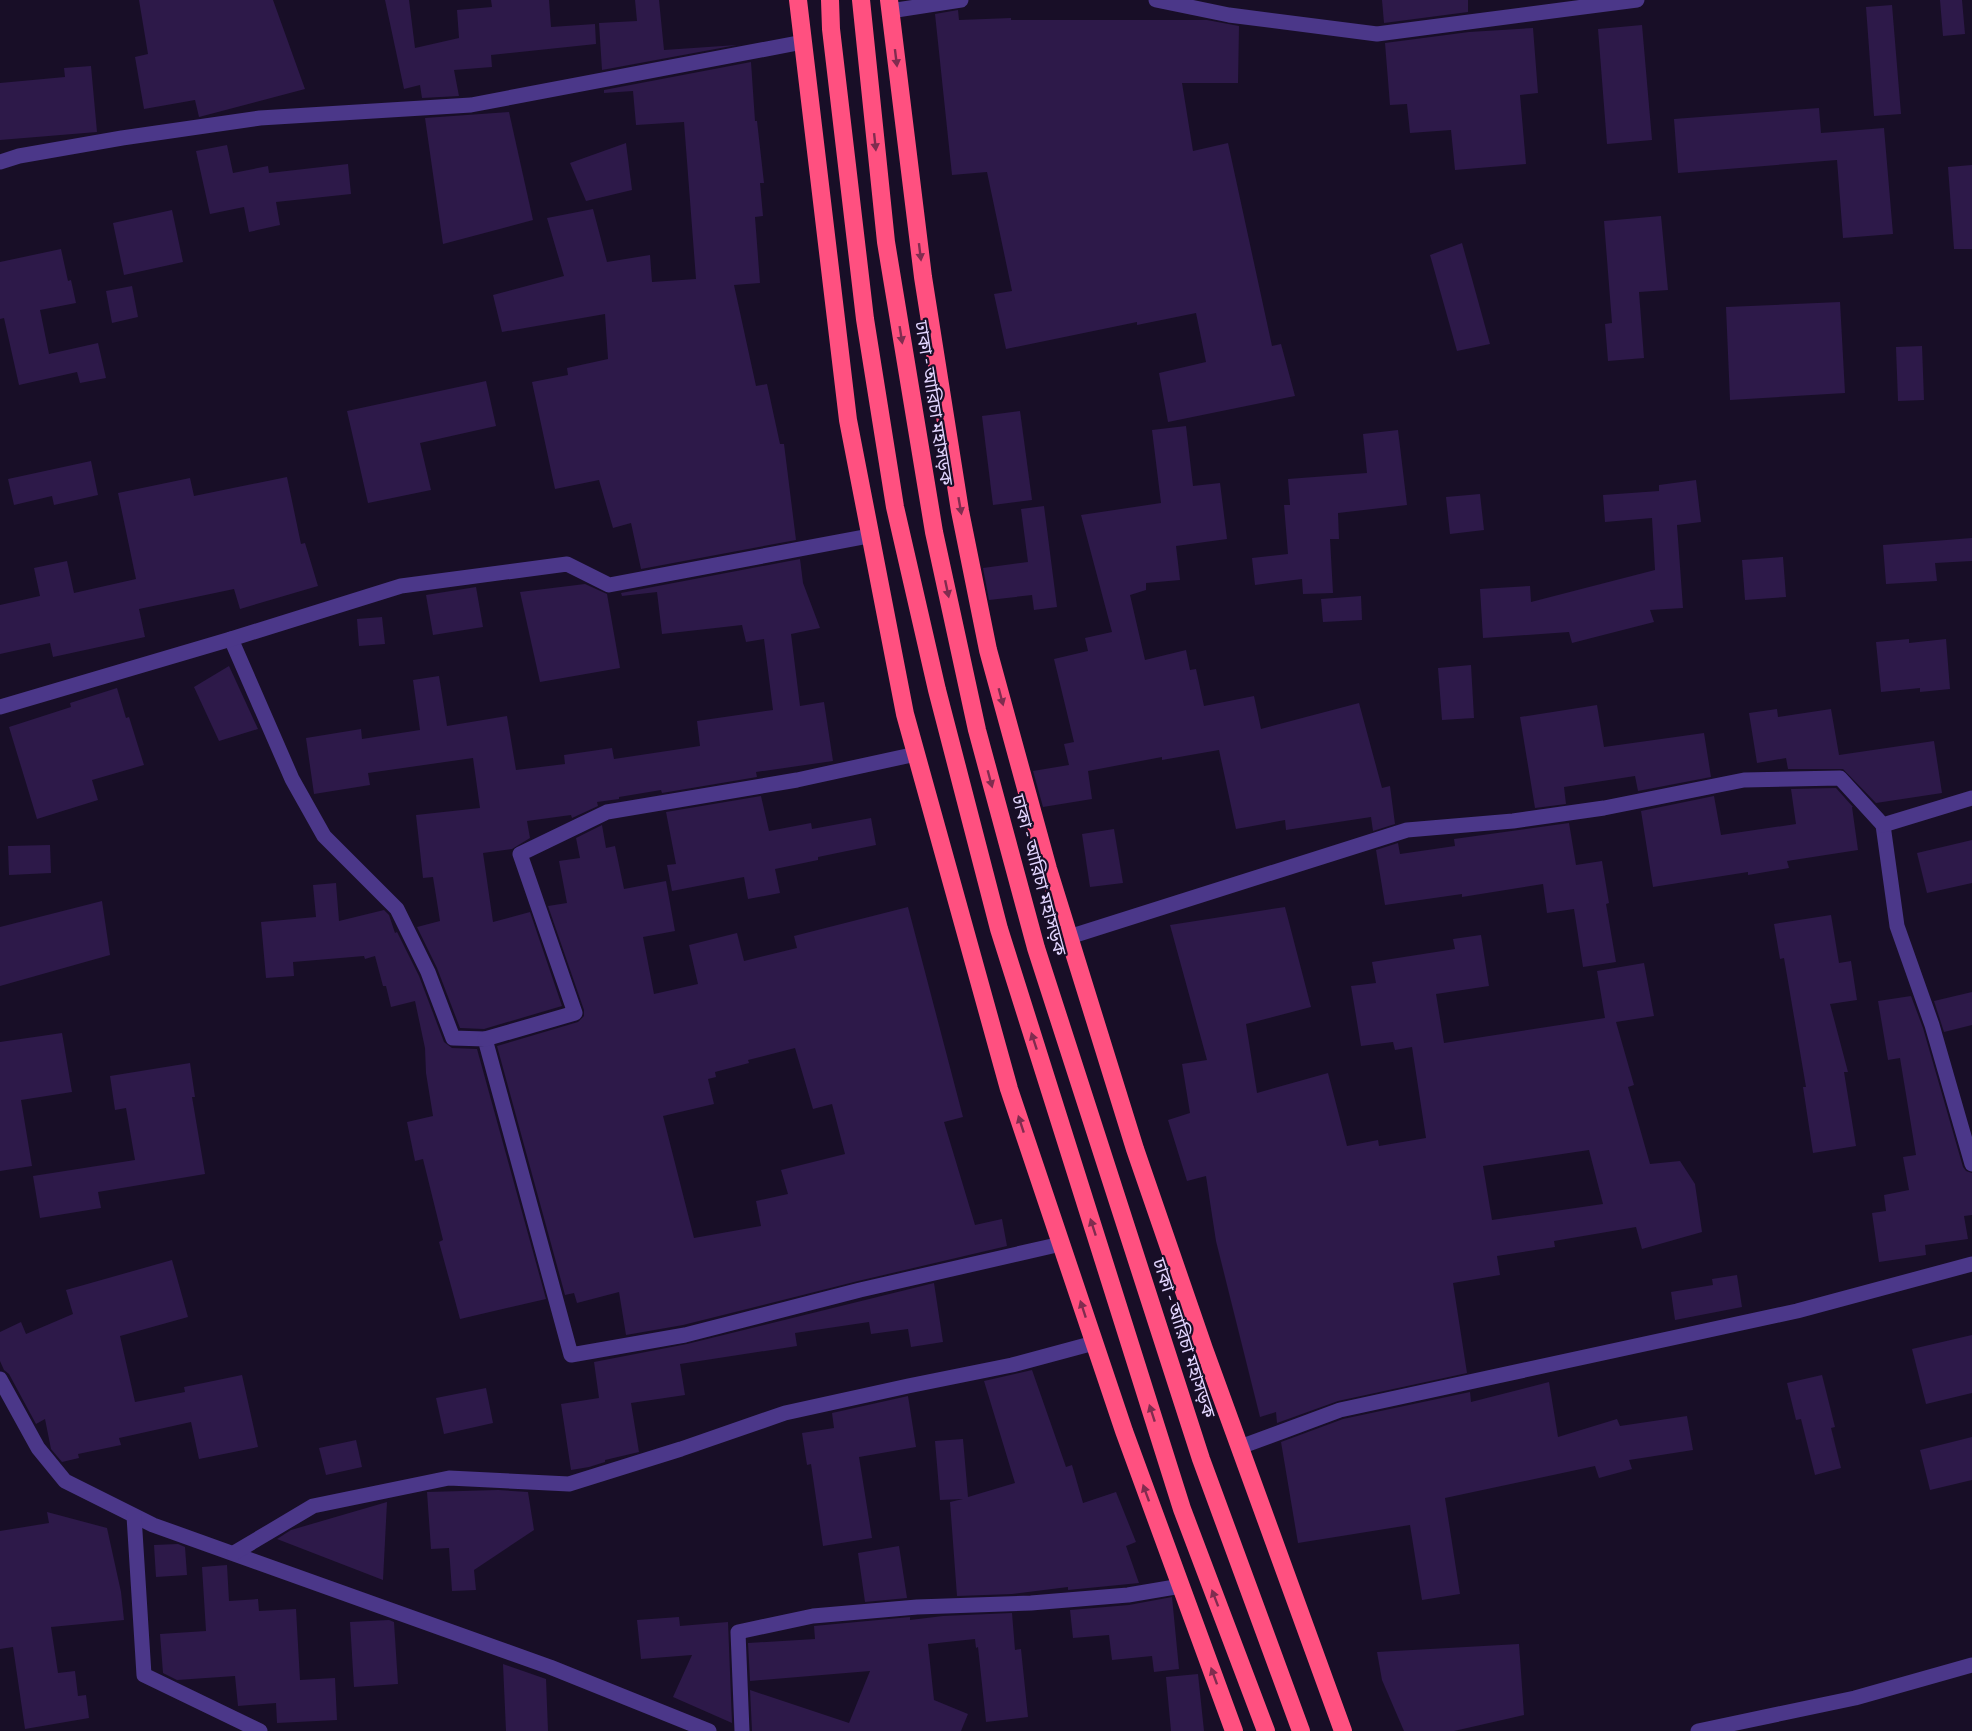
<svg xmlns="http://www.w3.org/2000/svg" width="1972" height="1731" font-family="Ubuntu,'Noto Sans Bengali',sans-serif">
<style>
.building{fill:#2d1949;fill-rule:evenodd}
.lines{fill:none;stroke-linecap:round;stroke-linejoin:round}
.minor{stroke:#4b3789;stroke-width:15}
.highway{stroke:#ff5080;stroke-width:18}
.oneway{fill:#802c4f}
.labels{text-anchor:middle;stroke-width:4.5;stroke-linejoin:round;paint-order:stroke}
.street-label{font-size:18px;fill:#e2d5ff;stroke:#180e27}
</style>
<rect width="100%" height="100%" fill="#180e27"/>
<g class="building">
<polygon points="139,0 273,0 305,89 199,117 195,100 144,109 135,57 148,54"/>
<polygon points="385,0 409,0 415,48 459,38 457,10 492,7 491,0 549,0 551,27 595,24 596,44 491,55 492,67 454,70 459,96 422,98 420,85 404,89"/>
<polygon points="635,0 659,0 664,50 737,45 602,70 599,23 637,21"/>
<polygon points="1382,0 1468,0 1468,12 1384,23"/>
<polygon points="1940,0 1962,0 1965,34 1943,36"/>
<polygon points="1892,5 1901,114 1874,116 1866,7"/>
<polygon points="958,10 959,20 1011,18 1011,20 1207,20 1239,26 1238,83 1182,83 1193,151 1228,143 1272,346 1281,344 1295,396 1168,422 1159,373 1206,362 1196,313 1137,325 1137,322 1006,349 994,294 1012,291 987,172 952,175 935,14"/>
<polygon points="1642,25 1652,140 1607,144 1598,29"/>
<polygon points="1533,28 1538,93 1520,95 1526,164 1455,170 1451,130 1410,133 1407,104 1390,105 1385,43 1469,32"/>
<polygon points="751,62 755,121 757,121 764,183 760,183 763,216 755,217 760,283 734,285 756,386 767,384 780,444 784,444 796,540 641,569 631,523 613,528 599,480 555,489 532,382 568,375 567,368 608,359 605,314 502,332 493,295 564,276 547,218 593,209 607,262 650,255 652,282 696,279 684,122 636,125 633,91 604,93 604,90"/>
<polygon points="91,66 97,132 0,140 0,83 65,77 64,68"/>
<polygon points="1819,108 1821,133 1884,128 1893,234 1843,238 1837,160 1678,173 1674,119"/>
<polygon points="509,112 533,220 443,244 425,118"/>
<polygon points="626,143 632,190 586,201 570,163"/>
<polygon points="227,145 233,173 268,166 269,173 348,164 351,194 276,202 280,225 249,232 244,207 210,214 196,151"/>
<polygon points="1972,165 1972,249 1954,249 1948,167"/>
<polygon points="172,210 183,262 124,275 113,223"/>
<polygon points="1661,216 1668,290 1639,292 1644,358 1608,361 1605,324 1612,323 1604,221"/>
<polygon points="1462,243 1490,344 1457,351 1430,255"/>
<polygon points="61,249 68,281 71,280 76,303 40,310 49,354 98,343 106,378 80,383 77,372 19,385 4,318 0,319 0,262"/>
<polygon points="132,286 138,317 112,323 106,291"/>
<polygon points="1840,302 1845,393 1730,400 1726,307"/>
<polygon points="1922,346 1924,400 1898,401 1896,347"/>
<polygon points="486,381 496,426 420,443 431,490 368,503 347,411"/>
<polygon points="1020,411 1032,500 993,505 982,416"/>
<polygon points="1186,426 1193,486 1220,483 1227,539 1176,546 1180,580 1146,583 1146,590 1130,595 1145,660 1186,650 1190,670 1196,669 1204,706 1254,696 1261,729 1359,703 1382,788 1390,786 1395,824 1373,831 1371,817 1286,830 1285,820 1236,829 1219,750 1162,760 1162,757 1088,771 1092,799 1043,807 1033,771 1069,765 1064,744 1074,742 1054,659 1088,651 1085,638 1112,632 1081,515 1161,503 1152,430"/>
<polygon points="1398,430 1407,505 1338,513 1339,539 1330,539 1333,593 1303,594 1302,579 1255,585 1252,558 1288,554 1284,505 1290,505 1288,479 1367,473 1363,434"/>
<polygon points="91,461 98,495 54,505 52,496 14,505 8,479"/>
<polygon points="287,477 301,544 305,543 318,586 240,609 234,589 139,609 145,637 53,657 50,643 0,654 0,605 40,596 34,568 67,561 74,593 136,579 118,493 190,478 194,496"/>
<polygon points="1696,480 1701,522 1677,525 1683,608 1650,610 1654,622 1572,643 1569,632 1483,638 1480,589 1530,586 1531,602 1655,570 1652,518 1605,522 1603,495 1659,491 1659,485"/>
<polygon points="1480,494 1484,530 1450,534 1446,497"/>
<polygon points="1044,506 1057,607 1034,610 1032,595 989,600 983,568 1028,562 1021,509"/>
<polygon points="1972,538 1972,561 1935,563 1937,581 1886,584 1883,545"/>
<polygon points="1783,557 1786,597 1745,600 1742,560"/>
<polygon points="800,559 803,583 820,628 791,634 800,706 824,702 833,761 756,772 757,777 662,793 661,790 619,797 619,799 597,802 598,806 572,818 571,815 527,821 530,838 512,849 483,853 493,922 530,912 562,1006 484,1029 460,1028 437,968 417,927 440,921 433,877 423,878 416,815 480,808 473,758 368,773 370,785 314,794 306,738 361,729 362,739 420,730 413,680 439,676 447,726 507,716 516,770 565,764 564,755 612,748 614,759 700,746 697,721 773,710 764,639 746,642 742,625 662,634 657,592 622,596 621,593"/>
<polygon points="585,584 607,594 620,668 540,682 520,592"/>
<polygon points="476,587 483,627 433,635 426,595"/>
<polygon points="1361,596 1362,620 1323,622 1321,599"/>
<polygon points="382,617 385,644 359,646 357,619"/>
<polygon points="1909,639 1909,643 1946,639 1950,689 1920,692 1920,688 1881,692 1876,642"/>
<polygon points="1471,665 1474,718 1442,720 1438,668"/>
<polygon points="229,666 258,729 219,741 194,687"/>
<polygon points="117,688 126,718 129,717 144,765 92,780 98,800 37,819 9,727 71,707 70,703"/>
<polygon points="1597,705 1604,747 1704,733 1711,777 1638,791 1635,776 1564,787 1566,804 1535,808 1520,717"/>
<polygon points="1777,709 1778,717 1831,709 1839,755 1934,741 1942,793 1876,803 1843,769 1788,769 1786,758 1757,763 1749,713"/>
<polygon points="1836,788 1853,807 1852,807 1858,850 1787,861 1789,868 1748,875 1748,872 1653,887 1641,811 1714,796 1721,835 1796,824 1791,789"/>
<polygon points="761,796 769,831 811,823 812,829 871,818 876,845 818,857 818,860 775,869 780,893 748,899 744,877 672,891 667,865 676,864 666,812"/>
<polygon points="1569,823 1576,865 1602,861 1609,903 1606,904 1616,962 1583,967 1574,909 1547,913 1543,884 1462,897 1462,894 1385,905 1376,850 1398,843 1400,854 1455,846 1454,839"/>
<path d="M602 825 606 848 615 846 624 889 666 881 675 931 643 937 654 994 698 984 689 945 737 933 744 961 797 948 794 936 908 907 963 1117 944 1122 975 1225 1002 1219 1007 1246 858 1281 683 1325 626 1335 619 1292 577 1303 574 1293 565 1295 497 1046 578 1022 584 1016V1010L548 906 567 903 559 861 580 858 576 838ZM795 1048 813 1109 832 1104 845 1154 781 1170 788 1194 756 1201 761 1226 694 1238 663 1116 714 1104 708 1079 716 1077 715 1072 749 1063 748 1060Z"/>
<polygon points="1114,829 1123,883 1090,887 1082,834"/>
<polygon points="1972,840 1972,883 1927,893 1917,853"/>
<polygon points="50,845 51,873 9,875 8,846"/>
<polygon points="336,883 339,921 384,910 389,915 395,933 397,932 419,976 444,1042 452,1048 477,1049 546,1299 460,1319 439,1242 443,1240 423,1159 415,1161 407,1122 433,1116 426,1073 425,1048 415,1001 391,1007 386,986 383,986 375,956 365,959 364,956 293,962 294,976 266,978 261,922 316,917 313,885"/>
<polygon points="102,901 110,955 0,986 0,927"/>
<path d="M1285 907 1311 1007 1246 1024 1257 1093 1328 1073 1347 1146 1378 1140 1379 1146 1426 1138 1412 1047 1395 1050 1393 1042 1361 1046 1351 986 1376 983 1372 962 1455 949 1453 939 1481 935 1489 986 1436 994 1444 1043 1605 1018 1597 971 1644 963 1654 1016 1616 1022 1634 1085 1628 1087 1650 1164 1680 1161 1695 1184 1702 1232 1642 1249 1636 1227 1554 1241 1555 1247 1497 1256 1500 1275 1453 1283 1467 1373 1338 1401 1277 1423 1276 1412 1260 1417 1216 1241 1206 1176 1187 1181 1168 1120 1190 1113 1182 1064 1207 1060 1170 925ZM1589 1150 1603 1204 1492 1220 1483 1166Z"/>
<polygon points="1831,915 1839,963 1851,961 1857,1000 1830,1004 1848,1072 1844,1072 1856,1146 1813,1153 1803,1087 1806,1087 1784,958 1780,959 1774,924"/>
<polygon points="1972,992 1972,1025 1944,1032 1934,1001"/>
<polygon points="1911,996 1923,1028 1963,1167 1966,1171 1972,1173 1972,1215 1964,1216 1968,1239 1925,1245 1926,1255 1879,1262 1872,1213 1886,1211 1884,1195 1909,1190 1903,1157 1916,1155 1900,1058 1888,1060 1878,1001"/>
<polygon points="62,1033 72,1092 21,1100 32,1166 0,1171 0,1042"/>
<polygon points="190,1063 195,1097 192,1097 205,1174 98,1192 101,1208 40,1218 33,1176 135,1160 126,1108 115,1110 110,1076"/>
<polygon points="172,1260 188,1317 120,1336 135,1402 185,1392 184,1387 242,1375 258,1447 199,1459 191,1422 119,1438 121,1445 78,1454 79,1458 62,1462 51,1449 45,1419 36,1424 9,1374 4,1370 0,1361 0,1332 21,1322 26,1334 73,1314 66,1290"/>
<polygon points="1737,1275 1742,1307 1675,1320 1671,1292 1713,1285 1712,1279"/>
<polygon points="934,1283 943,1342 911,1347 908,1329 871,1334 869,1322 795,1333 797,1346 680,1364 685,1395 631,1403 639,1452 605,1460 605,1462 589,1467 571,1470 561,1404 599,1398 594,1362 687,1344"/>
<polygon points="1972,1335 1972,1393 1926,1404 1912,1349"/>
<polygon points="1032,1370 1066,1467 1072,1465 1083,1503 1116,1492 1136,1542 1126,1546 1139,1583 1068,1590 1068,1587 1012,1594 957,1596 950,1502 963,1499 940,1500 935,1441 963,1439 968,1497 1015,1483 984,1381"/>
<polygon points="1822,1375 1835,1427 1831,1428 1841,1468 1815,1475 1801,1419 1796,1420 1787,1383"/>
<polygon points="1549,1382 1558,1437 1617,1419 1620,1426 1687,1416 1693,1450 1629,1460 1632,1469 1599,1478 1595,1466 1445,1498 1460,1594 1422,1600 1410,1525 1298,1543 1281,1442 1343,1419 1470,1392 1471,1402"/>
<polygon points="486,1388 493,1423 444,1434 436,1398"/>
<polygon points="908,1396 916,1447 859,1457 872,1538 823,1546 811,1464 807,1465 802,1433 834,1428 832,1413"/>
<polygon points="1972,1437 1972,1480 1930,1490 1920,1450"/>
<polygon points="356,1440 362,1467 326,1475 319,1448"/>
<polygon points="498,1490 528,1492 534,1530 474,1570 476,1590 452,1591 449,1548 431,1549 427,1492"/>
<polygon points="387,1502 383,1580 277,1539 291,1530"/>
<polygon points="47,1512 107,1528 121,1592 124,1620 51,1627 58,1673 75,1671 78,1696 86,1695 89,1718 25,1729 13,1647 0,1649 0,1531 49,1523"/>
<polygon points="178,1544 185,1547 187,1575 156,1577 154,1545"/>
<polygon points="899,1546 907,1598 865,1602 858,1553"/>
<polygon points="227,1565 229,1601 258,1599 259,1611 296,1609 300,1680 335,1678 337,1720 277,1723 276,1703 238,1706 235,1676 177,1680 163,1673 160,1634 206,1631 202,1567"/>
<polygon points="1172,1597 1179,1669 1154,1672 1152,1656 1112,1660 1109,1635 1073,1638 1070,1610 1129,1605"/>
<polygon points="1012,1613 1015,1650 1021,1649 1028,1717 986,1722 978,1647 976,1648 975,1639 928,1644 934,1700 968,1714 961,1731 752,1731 750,1690 849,1723 870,1671 750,1681 748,1643 815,1639 814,1626 910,1617 910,1620 943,1616"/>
<polygon points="679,1617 680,1626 728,1622 732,1723 673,1697 692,1655 641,1659 637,1620"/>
<polygon points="389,1620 394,1622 398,1684 354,1687 350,1622"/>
<polygon points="1519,1644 1524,1715 1454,1731 1404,1731 1382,1680 1377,1652"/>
<polygon points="503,1664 546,1679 548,1731 506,1731"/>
<polygon points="1198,1674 1204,1731 1171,1731 1166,1677"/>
</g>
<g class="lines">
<g class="minor">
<polyline points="1156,0 1229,15 1377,34 1637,0"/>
<polyline points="890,11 961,0"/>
<polyline points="0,162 19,156 122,138 260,118 471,105 803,42"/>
<polyline points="231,639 292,779 324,836 397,909 428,972 453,1038 485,1039 571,1355 685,1335 860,1290 1061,1244"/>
<polyline points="0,707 231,639 401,586 567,564 609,585 869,536"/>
<polyline points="1883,825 1897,926 1932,1025 1972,1164"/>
<polyline points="1069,937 1407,830 1513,821 1604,808 1744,780 1840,778 1883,825 1972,798"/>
<polyline points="485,1039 575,1013 520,854 607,812 797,780 916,754"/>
<polyline points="0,1379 38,1448 65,1481 153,1525 550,1667 709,1731"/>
<polyline points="1240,1447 1340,1410 1797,1311 1972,1264"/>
<polyline points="134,1516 144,1675 260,1731"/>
<polyline points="234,1553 313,1506 449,1478 569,1484 681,1449 785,1413 908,1386 1012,1365 1094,1343"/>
<polyline points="742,1731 738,1632 813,1616 917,1607 1031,1603 1128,1595 1181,1586"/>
<polyline points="1698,1731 1855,1698 1972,1665"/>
</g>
<g class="highway">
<polyline points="798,0 848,420 905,714 1009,1089 1124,1431 1234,1731"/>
<polyline points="830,0 831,29 865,319 895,507 937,690 999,929 1182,1509 1266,1731"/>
<polyline points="861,0 886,242 934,532 977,730 1036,948 1201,1459 1301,1731"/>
<polyline points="889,0 923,277 960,511 988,650 1048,869 1135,1149 1204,1349 1343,1731"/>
</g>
</g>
<defs><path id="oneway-solid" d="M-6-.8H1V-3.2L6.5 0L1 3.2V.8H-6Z" transform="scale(1.5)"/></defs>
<g class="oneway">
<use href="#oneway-solid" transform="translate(896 58) rotate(83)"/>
<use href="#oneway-solid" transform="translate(875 142) rotate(84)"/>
<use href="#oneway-solid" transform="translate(920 252) rotate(83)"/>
<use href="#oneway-solid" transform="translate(901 335) rotate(81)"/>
<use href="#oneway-solid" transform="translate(960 506) rotate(80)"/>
<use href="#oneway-solid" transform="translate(947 589) rotate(78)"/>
<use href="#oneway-solid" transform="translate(1001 697) rotate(75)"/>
<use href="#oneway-solid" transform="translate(990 779) rotate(75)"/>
<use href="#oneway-solid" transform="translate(1034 1041) rotate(-108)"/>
<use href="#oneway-solid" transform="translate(1021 1124) rotate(-108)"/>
<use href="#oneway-solid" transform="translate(1093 1227) rotate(-108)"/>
<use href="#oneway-solid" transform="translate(1083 1309) rotate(-108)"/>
<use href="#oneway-solid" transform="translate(1152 1413) rotate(-108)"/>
<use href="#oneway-solid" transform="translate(1146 1493) rotate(-110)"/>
<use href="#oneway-solid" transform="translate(1215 1598) rotate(-111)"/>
<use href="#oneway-solid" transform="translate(1214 1676) rotate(-110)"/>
</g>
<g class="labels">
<g class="street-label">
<text transform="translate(934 403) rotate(81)" y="6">ঢাকা - আরিচা মহাসড়ক</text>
<text transform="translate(1039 875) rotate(75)" y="6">ঢাকা - আরিচা মহাসড়ক</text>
<text transform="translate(1184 1338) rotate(72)" y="6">ঢাকা - আরিচা মহাসড়ক</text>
</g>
</g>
</svg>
